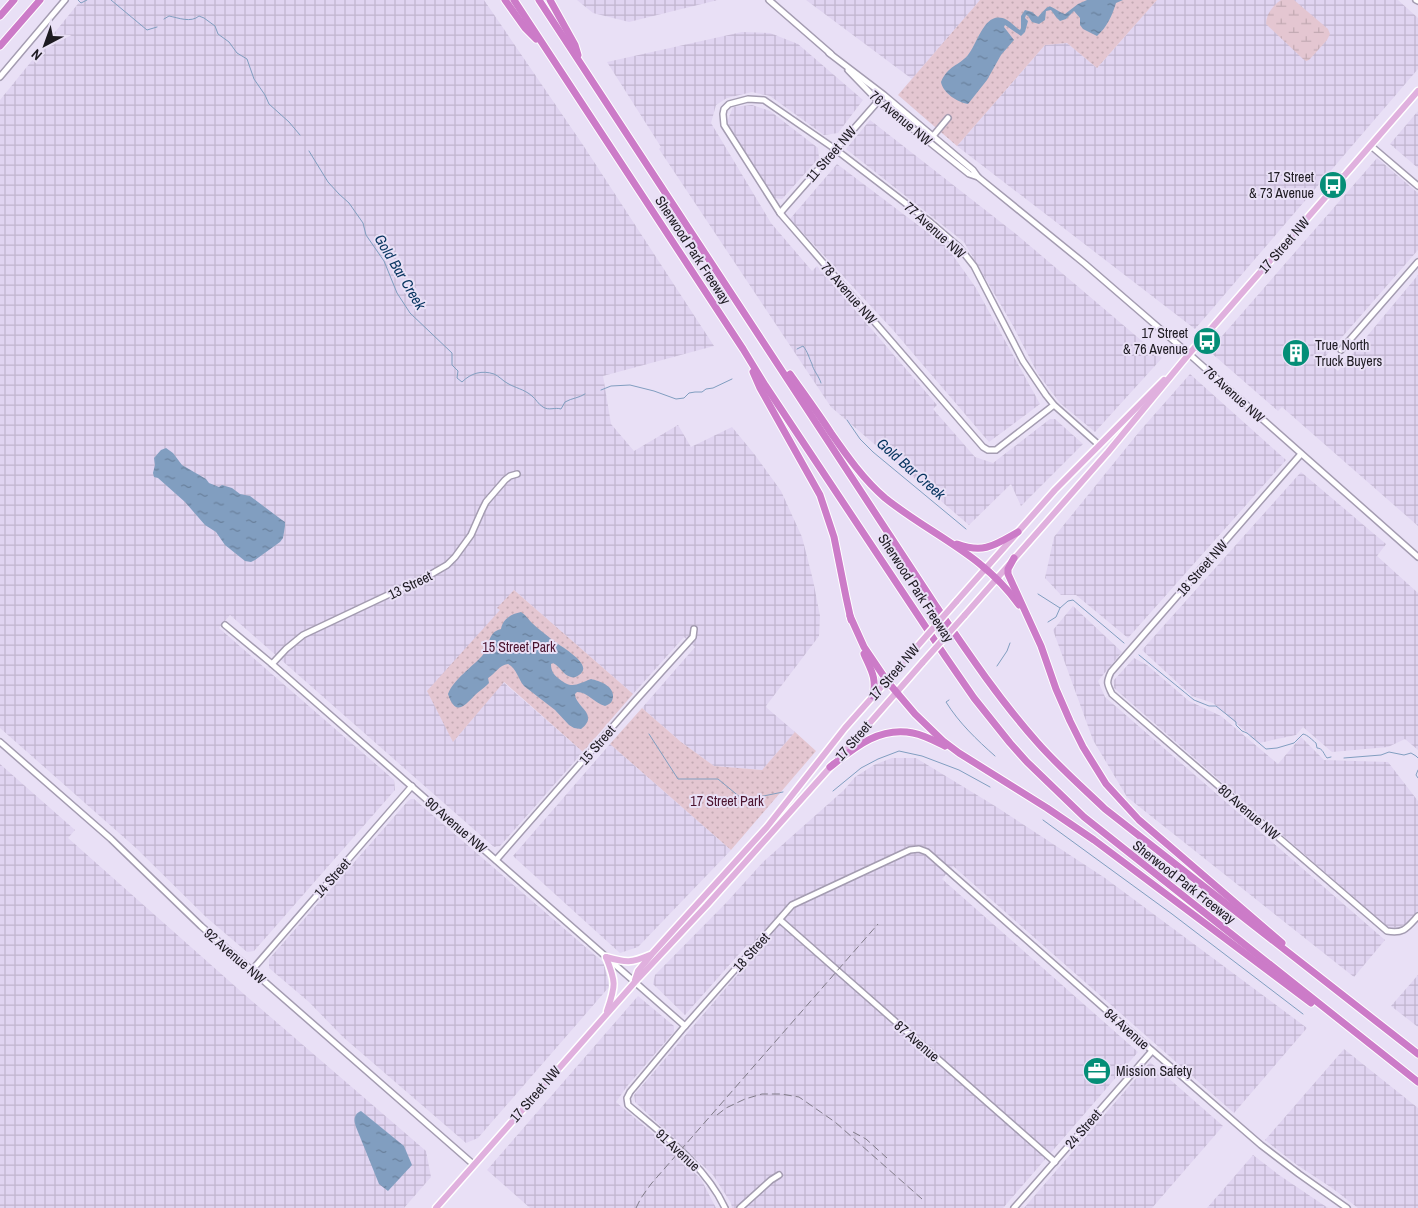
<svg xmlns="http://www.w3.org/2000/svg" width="1418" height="1208" font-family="'Archivo Narrow',sans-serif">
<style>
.industrial{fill:url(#industrial-grid)}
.wetland{fill:url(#wetland-marsh)}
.park{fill:url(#park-dots)}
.water{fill:url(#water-ripples)}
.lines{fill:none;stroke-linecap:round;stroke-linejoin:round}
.stream{stroke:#819ec0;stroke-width:1}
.minor-casing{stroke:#a49cb1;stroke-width:8}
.major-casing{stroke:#fff;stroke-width:9}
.highway-casing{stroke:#fff;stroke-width:9}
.minor{stroke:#fff;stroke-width:5}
.major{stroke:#e0b0de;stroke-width:6}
.highway{stroke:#cc7bc8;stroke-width:7}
.rail{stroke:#827c8a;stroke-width:1;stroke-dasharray:8 4;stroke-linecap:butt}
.major-bridge-casing{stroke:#fff;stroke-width:9;stroke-linecap:butt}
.major-bridge{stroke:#e0b0de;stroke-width:6}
.labels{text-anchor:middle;stroke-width:4;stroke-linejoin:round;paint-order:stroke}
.street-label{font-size:14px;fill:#1d1a21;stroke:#e9e0f6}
.poi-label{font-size:14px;fill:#1d1a21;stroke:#e9e0f6;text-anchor:end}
.park-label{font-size:14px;fill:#4b132e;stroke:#e9e0f6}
.water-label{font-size:15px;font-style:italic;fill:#05335e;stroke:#e9e0f6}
</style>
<defs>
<pattern id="industrial-grid" width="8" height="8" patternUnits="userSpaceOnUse" patternTransform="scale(1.25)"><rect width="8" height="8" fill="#e0d4f1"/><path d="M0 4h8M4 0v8" fill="none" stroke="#c0b5ce"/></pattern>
<pattern id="wetland-marsh" width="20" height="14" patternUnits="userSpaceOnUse" patternTransform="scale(1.25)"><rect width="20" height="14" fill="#e4c6d1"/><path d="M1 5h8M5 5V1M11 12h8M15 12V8" fill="none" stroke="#c3aab3"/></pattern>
<pattern id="park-dots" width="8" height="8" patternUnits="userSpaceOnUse" patternTransform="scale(1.25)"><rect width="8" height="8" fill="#e4c6d1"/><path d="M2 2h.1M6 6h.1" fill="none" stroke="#c3aab3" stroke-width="1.8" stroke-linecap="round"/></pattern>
<pattern id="water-ripples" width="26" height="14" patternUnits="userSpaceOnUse" patternTransform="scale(1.25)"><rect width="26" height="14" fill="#819ec0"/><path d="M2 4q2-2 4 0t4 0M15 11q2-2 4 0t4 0" fill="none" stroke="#69809c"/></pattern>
</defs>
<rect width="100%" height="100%" fill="#e9e0f6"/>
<g class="industrial">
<polygon points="81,0 484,0 583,145 714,346 603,376 611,424 634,451 678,425 691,447 732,427 755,455 781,491 802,537 813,580 820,616 819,636 766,706 767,708 795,732 762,770 714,766 681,742 642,708 695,647 684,637 633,694 514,590 498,608 500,610 453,742 503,682 583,752 500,846 494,847 230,615 219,628 394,780 395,790 254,951 247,952 206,917 136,848 0,728 0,100"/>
<polygon points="577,0 718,0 629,22 593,13"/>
<polygon points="806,0 980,0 912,79"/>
<polygon points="1157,0 1398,0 1418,18 1418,69 1195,329 957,146 1045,45 1067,43 1097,68"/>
<polygon points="742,32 770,33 798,44 863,100 838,133 824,135 770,96 752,92 727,98 716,105 711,123 771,223 812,271 817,266 937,405 933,409 975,457 993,463 1050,419 1055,419 1083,444 1021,506 1011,484 969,525 831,407 659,149 661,147 607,62"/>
<polygon points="752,105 770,111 818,148 819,158 782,199 774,198 727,122 733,107"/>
<polygon points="1418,111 1418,168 1390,144"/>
<polygon points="870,120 1016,234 1162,358 1095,432 1060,403 1038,374 1012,324 964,242 846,149"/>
<polygon points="1377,158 1418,193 1418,250 1323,359 1338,371 1418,275 1418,526 1282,407 1278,411 1209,351"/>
<polygon points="837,164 947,247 976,288 1040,404 989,442 893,330 790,219"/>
<polygon points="1190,374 1286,460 1128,638 1076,595 1061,595 1045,578 1054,537 1139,432"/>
<polygon points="1301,472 1386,544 1377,556 1418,593 1418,750 1405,739 1388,747 1332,752 1303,727 1296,735 1259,743 1213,703 1192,696 1142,650"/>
<polygon points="1073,606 1122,652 1098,681 1105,697 1385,940 1354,977 1127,797 1093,740 1053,630"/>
<polygon points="1134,658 1147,665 1189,701 1221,716 1278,764 1301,737 1324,760 1388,762 1418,801 1418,911 1405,925 1390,929 1114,688 1114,680"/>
<polygon points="610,744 731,850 638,947 620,953 513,856"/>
<polygon points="892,758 916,758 995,806 1105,878 1307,1028 1234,1113 953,866 942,879 1138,1052 1003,1208 732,1208 731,1203 713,1175 635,1102 634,1095 756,953 747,945 685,1015 653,984 655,975 726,903 763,862 844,790 855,777 874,765"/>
<polygon points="0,764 75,830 68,838 245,995 426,1151 431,1177 404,1208 0,1208"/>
<polygon points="411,799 414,799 604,963 609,987 478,1138 466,1143 343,1037 309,1002 269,968 269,959 408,801"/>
<polygon points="1418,975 1418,1027 1391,1006"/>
<polygon points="638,996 674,1026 674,1032 628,1085 616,1102 663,1142 701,1179 716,1208 530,1208 487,1170"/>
<polygon points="1344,1049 1418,1108 1418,1208 1358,1208 1332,1188 1297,1165 1265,1140"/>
<polygon points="1150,1062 1223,1126 1152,1208 1024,1208"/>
<polygon points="1253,1155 1279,1175 1328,1208 1207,1208"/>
</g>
<path class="wetland" d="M1281 0H1294L1328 29 1330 34 1327 40 1309 60 1306 61 1303 59 1266 24C1266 15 1273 5 1281 0Z"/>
<g class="park">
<polygon points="980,0 1157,0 1097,68 1067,43 1045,45 957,146 898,95"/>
<polygon points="514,590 633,694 583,752 504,682 453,742 427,691 500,610 497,608"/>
<polygon points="642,708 681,742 714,766 762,770 795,732 816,751 731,850 610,744"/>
</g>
<g class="water">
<path d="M1087 0H1123L1116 3C1112 16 1107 27 1097 36L1083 29 1080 25V18L1074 11 1066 19 1060 21 1056 17 1051 10 1046 11 1045 20 1039 24 1032 22 1028 16 1026 15 1025 18 1028 21 1025 32 1021 36 1005 25 1004 27 1014 40 1001 55 987 80 968 104C957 102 943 93 941 82 948 65 959 66 968 55 978 43 985 8 1007 20 1012 23 1015 27 1020 30L1021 28V16L1025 10 1032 12 1038 17C1053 0 1047 7 1065 14L1078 4Z"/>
<polygon points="166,448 173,453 182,465 206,479 209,483 219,487 222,485 232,488 240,494 250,496 282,520 285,522 285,526 283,538 280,542 255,560 251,562 245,561 225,545 216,532 205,525 185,502 158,478 154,477 153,473 155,465 154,458 161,450"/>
<path d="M521 612C526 615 528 619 532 623 537 628 544 633 550 638 557 645 596 664 579 675 576 677 574 678 571 677 563 675 560 666 553 663L551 664C551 670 553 674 558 678 572 690 577 684 591 679 600 681 614 686 613 697 612 703 610 704 605 706 594 703 588 692 577 692L575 694C575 707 600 714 581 729L574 728 569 725 555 710 524 686C518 679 517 669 508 664 499 665 495 674 488 678L489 683 487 685C484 688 479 691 475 695 464 707 455 716 448 694 453 680 472 667 482 656 490 647 487 632 501 629 503 619 511 614 521 612Z"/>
<path d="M361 1111 404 1146 412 1165 388 1191 379 1184 356 1127C354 1121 353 1116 359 1112Z"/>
</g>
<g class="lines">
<g class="stream">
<polyline points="78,0 81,3 87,0"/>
<polyline points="111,0 147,30 157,27"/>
<path d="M164 19 169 16C179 18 191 23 199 16L204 18 215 26 218 34 229 42 237 53 247 59 254 79 265 95 269 104 289 122 300 135"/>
<path d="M309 151 328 182 339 194 349 203 363 223 366 235 384 261 397 293 410 313 452 353V365L458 371 457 378 462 382C471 373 482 370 494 374 499 376 503 381 507 383 515 388 524 389 532 396 536 399 538 404 543 407 549 411 555 407 561 409L565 402C572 398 579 398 585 394"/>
<path d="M797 349 803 346C808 352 809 358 812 364 813 370 819 376 821 383"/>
<polyline points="601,390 611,386 630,385 654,391 676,399 684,398 689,393 695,392 702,392 706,389 713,388 732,379"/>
<polyline points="847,420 860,439 873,452 966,529"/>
<polyline points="1038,594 1060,608 1068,601 1073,600 1124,643"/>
<polyline points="1048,622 1056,617 1060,608"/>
<path d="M1139 655 1194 700 1209 706H1216L1236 722V725L1242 731 1247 733 1266 749 1277 748 1294 743 1303 734C1308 735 1312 740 1316 743L1317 748C1323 748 1324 755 1327 758L1331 757"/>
<polyline points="997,666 1007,651 1010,643"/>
<path d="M949 700 946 702C959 723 977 740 995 756"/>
<polyline points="649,734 678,779 718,779 741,798 749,799 783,792"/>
<polyline points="1344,758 1381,755 1389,752 1404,755 1411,753 1416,756 1418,758"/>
<polyline points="1418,770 1416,775 1418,778"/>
<polyline points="833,791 861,768 878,759 899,751 922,756 959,770 990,787"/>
<polyline points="1043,820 1172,914 1303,1014"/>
</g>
<defs>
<g id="minor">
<polyline points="769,0 831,54"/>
<polyline points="1416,0 1418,1"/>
<polyline points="829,53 884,95 973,170 978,177 1085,264 1189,354 1418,557"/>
<polyline points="848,70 878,101 969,174 978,177"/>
<polyline points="0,77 65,0"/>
<polyline points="933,136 948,118"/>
<polyline points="1371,146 1418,186"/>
<polyline points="780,213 880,99"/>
<polyline points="1341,350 1418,262"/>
<polyline points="1054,405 996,450 988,450 983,447 780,213 724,125 723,114 724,109 729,104 748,99 764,100 835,149 930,222 959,247 974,266 1023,361 1046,395 1054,405 1099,445"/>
<path d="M1301 454 1111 672C1106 682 1107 684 1112 694L1387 931C1404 934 1407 928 1418 916"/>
<polyline points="225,625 272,664 685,1026"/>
<polyline points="272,664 286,649 303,635 428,576 447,565 455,557 471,535 482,510 486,502 505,480 510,476 517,474"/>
<polyline points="0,742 111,839 201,926 473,1164"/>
<polyline points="496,860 636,700 693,637 694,629"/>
<polyline points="780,920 1055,1162"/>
<polyline points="252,970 412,786"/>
<path d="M725 1208C705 1165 663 1135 628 1105L627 1098 630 1092 685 1026 792 905 910 850 919 849 927 852 1148 1047 1261 1145 1299 1174 1347 1208"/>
<polyline points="740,1208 771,1180 779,1175"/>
<polyline points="1014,1208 1152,1051"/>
</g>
<g id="major">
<polyline points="956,602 1055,490 1164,380"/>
<polyline points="964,616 1108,452 1189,354 1418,91"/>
<polyline points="840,757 923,662"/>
<path d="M606 957C616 982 616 985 607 1011"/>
<path d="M606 957C627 963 631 963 650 955"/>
<polyline points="635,980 638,971 652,954 767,827 845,728 915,649"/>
<polyline points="436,1208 635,982 707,905 833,764"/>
</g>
<g id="highway">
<polyline points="505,0 525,28 536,39"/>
<polyline points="514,0 743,349 765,385 945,656 974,698 1010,743 1027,762 1084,817 1418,1082"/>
<path d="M539 0 936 606C968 653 999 699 1037 742 1058 766 1082 787 1105 809L1418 1054"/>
<polyline points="550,0 575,45 578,55"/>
<polyline points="0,16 14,0"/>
<polyline points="0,46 40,0"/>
<polyline points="753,372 760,388 820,495 834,537 846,597 851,620"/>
<path d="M790 374C804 394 818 413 831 433 847 456 864 480 885 498 931 535 983 554 1019 605"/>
<path d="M957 544C984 554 995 545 1018 532"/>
<polyline points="1014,558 1008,569 1008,574 1041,646 1056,689 1070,721 1083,747 1106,784 1139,820 1282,943"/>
<polyline points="850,616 864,647 887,681 915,714 943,741 959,753 1047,808 1094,840 1311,1003"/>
<path d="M864 654C871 670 877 678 873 696"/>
<path d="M830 767C854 748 879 726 913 733 924 735 935 741 945 746"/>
</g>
</defs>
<use href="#minor" class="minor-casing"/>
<use href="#major" class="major-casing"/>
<use href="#highway" class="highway-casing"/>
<use href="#minor" class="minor"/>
<use href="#major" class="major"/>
<use href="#highway" class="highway"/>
<g class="rail">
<polyline points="717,1115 726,1108 745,1099 762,1094 781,1094 799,1097 835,1122 922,1199"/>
<polyline points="853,1132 866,1139 887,1158"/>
<polyline points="636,1208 641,1198 651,1184 878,924"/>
</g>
<defs>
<g id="major-bridge">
<polyline points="915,649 956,602"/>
<polyline points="923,662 964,616"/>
</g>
</defs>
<use href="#major-bridge" class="major-bridge-casing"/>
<use href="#major-bridge" class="major-bridge"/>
</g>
<defs>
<symbol id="bus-disc" viewBox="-11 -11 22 22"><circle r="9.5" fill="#048e77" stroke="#e9e0f6"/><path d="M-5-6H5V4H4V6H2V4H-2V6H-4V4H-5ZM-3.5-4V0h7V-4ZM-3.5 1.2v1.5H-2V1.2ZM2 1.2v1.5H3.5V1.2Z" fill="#fff"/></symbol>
<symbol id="building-disc" viewBox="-11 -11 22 22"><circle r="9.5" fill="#048e77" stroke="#e9e0f6"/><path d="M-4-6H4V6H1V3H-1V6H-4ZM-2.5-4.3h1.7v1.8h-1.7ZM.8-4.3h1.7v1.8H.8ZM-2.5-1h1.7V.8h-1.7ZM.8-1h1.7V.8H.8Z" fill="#fff"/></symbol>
<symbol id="office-disc" viewBox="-11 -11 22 22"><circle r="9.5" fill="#048e77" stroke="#e9e0f6"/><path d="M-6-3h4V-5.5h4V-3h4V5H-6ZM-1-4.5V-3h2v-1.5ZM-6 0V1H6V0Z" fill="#fff"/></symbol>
</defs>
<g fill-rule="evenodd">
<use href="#bus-disc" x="1317" y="169" width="32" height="32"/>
<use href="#bus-disc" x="1191" y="325" width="32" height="32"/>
<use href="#building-disc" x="1280" y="337" width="32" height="32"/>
<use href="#office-disc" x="1081" y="1055" width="32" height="32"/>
</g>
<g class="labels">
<g class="street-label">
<text transform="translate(901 118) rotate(40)" y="5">76 Avenue NW</text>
<text transform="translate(831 154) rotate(-49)" y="5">11 Street NW</text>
<text transform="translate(935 230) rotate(42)" y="5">77 Avenue NW</text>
<text transform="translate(1284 245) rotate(-49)" y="5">17 Street NW</text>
<text transform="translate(693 250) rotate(57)" y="5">Sherwood Park Freeway</text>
<text transform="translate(849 293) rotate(49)" y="5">78 Avenue NW</text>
<text transform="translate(1234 394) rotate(42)" y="5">76 Avenue NW</text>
<text transform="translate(1202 568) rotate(-49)" y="5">18 Street NW</text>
<text transform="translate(410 585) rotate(-26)" y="5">13 Street</text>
<text transform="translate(916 588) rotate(57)" y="5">Sherwood Park Freeway</text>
<text transform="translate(894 672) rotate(-49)" y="5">17 Street NW</text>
<text transform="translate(853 741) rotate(-49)" y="5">17 Street</text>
<text transform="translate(597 745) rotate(-49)" y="5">15 Street</text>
<text transform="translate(1249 812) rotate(41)" y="5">80 Avenue NW</text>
<text transform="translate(456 825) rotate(41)" y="5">90 Avenue NW</text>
<text transform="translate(332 878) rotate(-49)" y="5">14 Street</text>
<text transform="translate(1184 882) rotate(38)" y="5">Sherwood Park Freeway</text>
<text transform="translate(751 952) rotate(-48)" y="5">18 Street</text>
<text transform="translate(235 956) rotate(41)" y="5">92 Avenue NW</text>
<text transform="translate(1127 1029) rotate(41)" y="5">84 Avenue</text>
<text transform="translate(917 1041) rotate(41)" y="5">87 Avenue</text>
<text transform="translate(535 1094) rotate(-49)" y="5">17 Street NW</text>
<text transform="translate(1083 1129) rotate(-49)" y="5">24 Street</text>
<text transform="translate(678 1150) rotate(43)" y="5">91 Avenue</text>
</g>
<g class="poi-label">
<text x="1314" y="182">17 Street<tspan x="1314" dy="16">&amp; 73 Avenue</tspan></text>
<text x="1188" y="338">17 Street<tspan x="1188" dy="16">&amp; 76 Avenue</tspan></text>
<text x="1315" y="350" text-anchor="start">True North<tspan x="1315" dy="16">Truck Buyers</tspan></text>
<text x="1116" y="1076" text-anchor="start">Mission Safety</text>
</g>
<g class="park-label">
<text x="519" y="652">15 Street Park</text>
<text x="727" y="806">17 Street Park</text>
</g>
<g class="water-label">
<text transform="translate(400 272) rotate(59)" y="5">Gold Bar Creek</text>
<text transform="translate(911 469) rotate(41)" y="5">Gold Bar Creek</text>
</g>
</g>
<g transform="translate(45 45) rotate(221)" stroke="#e9e0f6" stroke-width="4" paint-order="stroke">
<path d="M0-4L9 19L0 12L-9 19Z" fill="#1d1a21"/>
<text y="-8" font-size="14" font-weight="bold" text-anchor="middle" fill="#1d1a21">N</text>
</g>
</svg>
